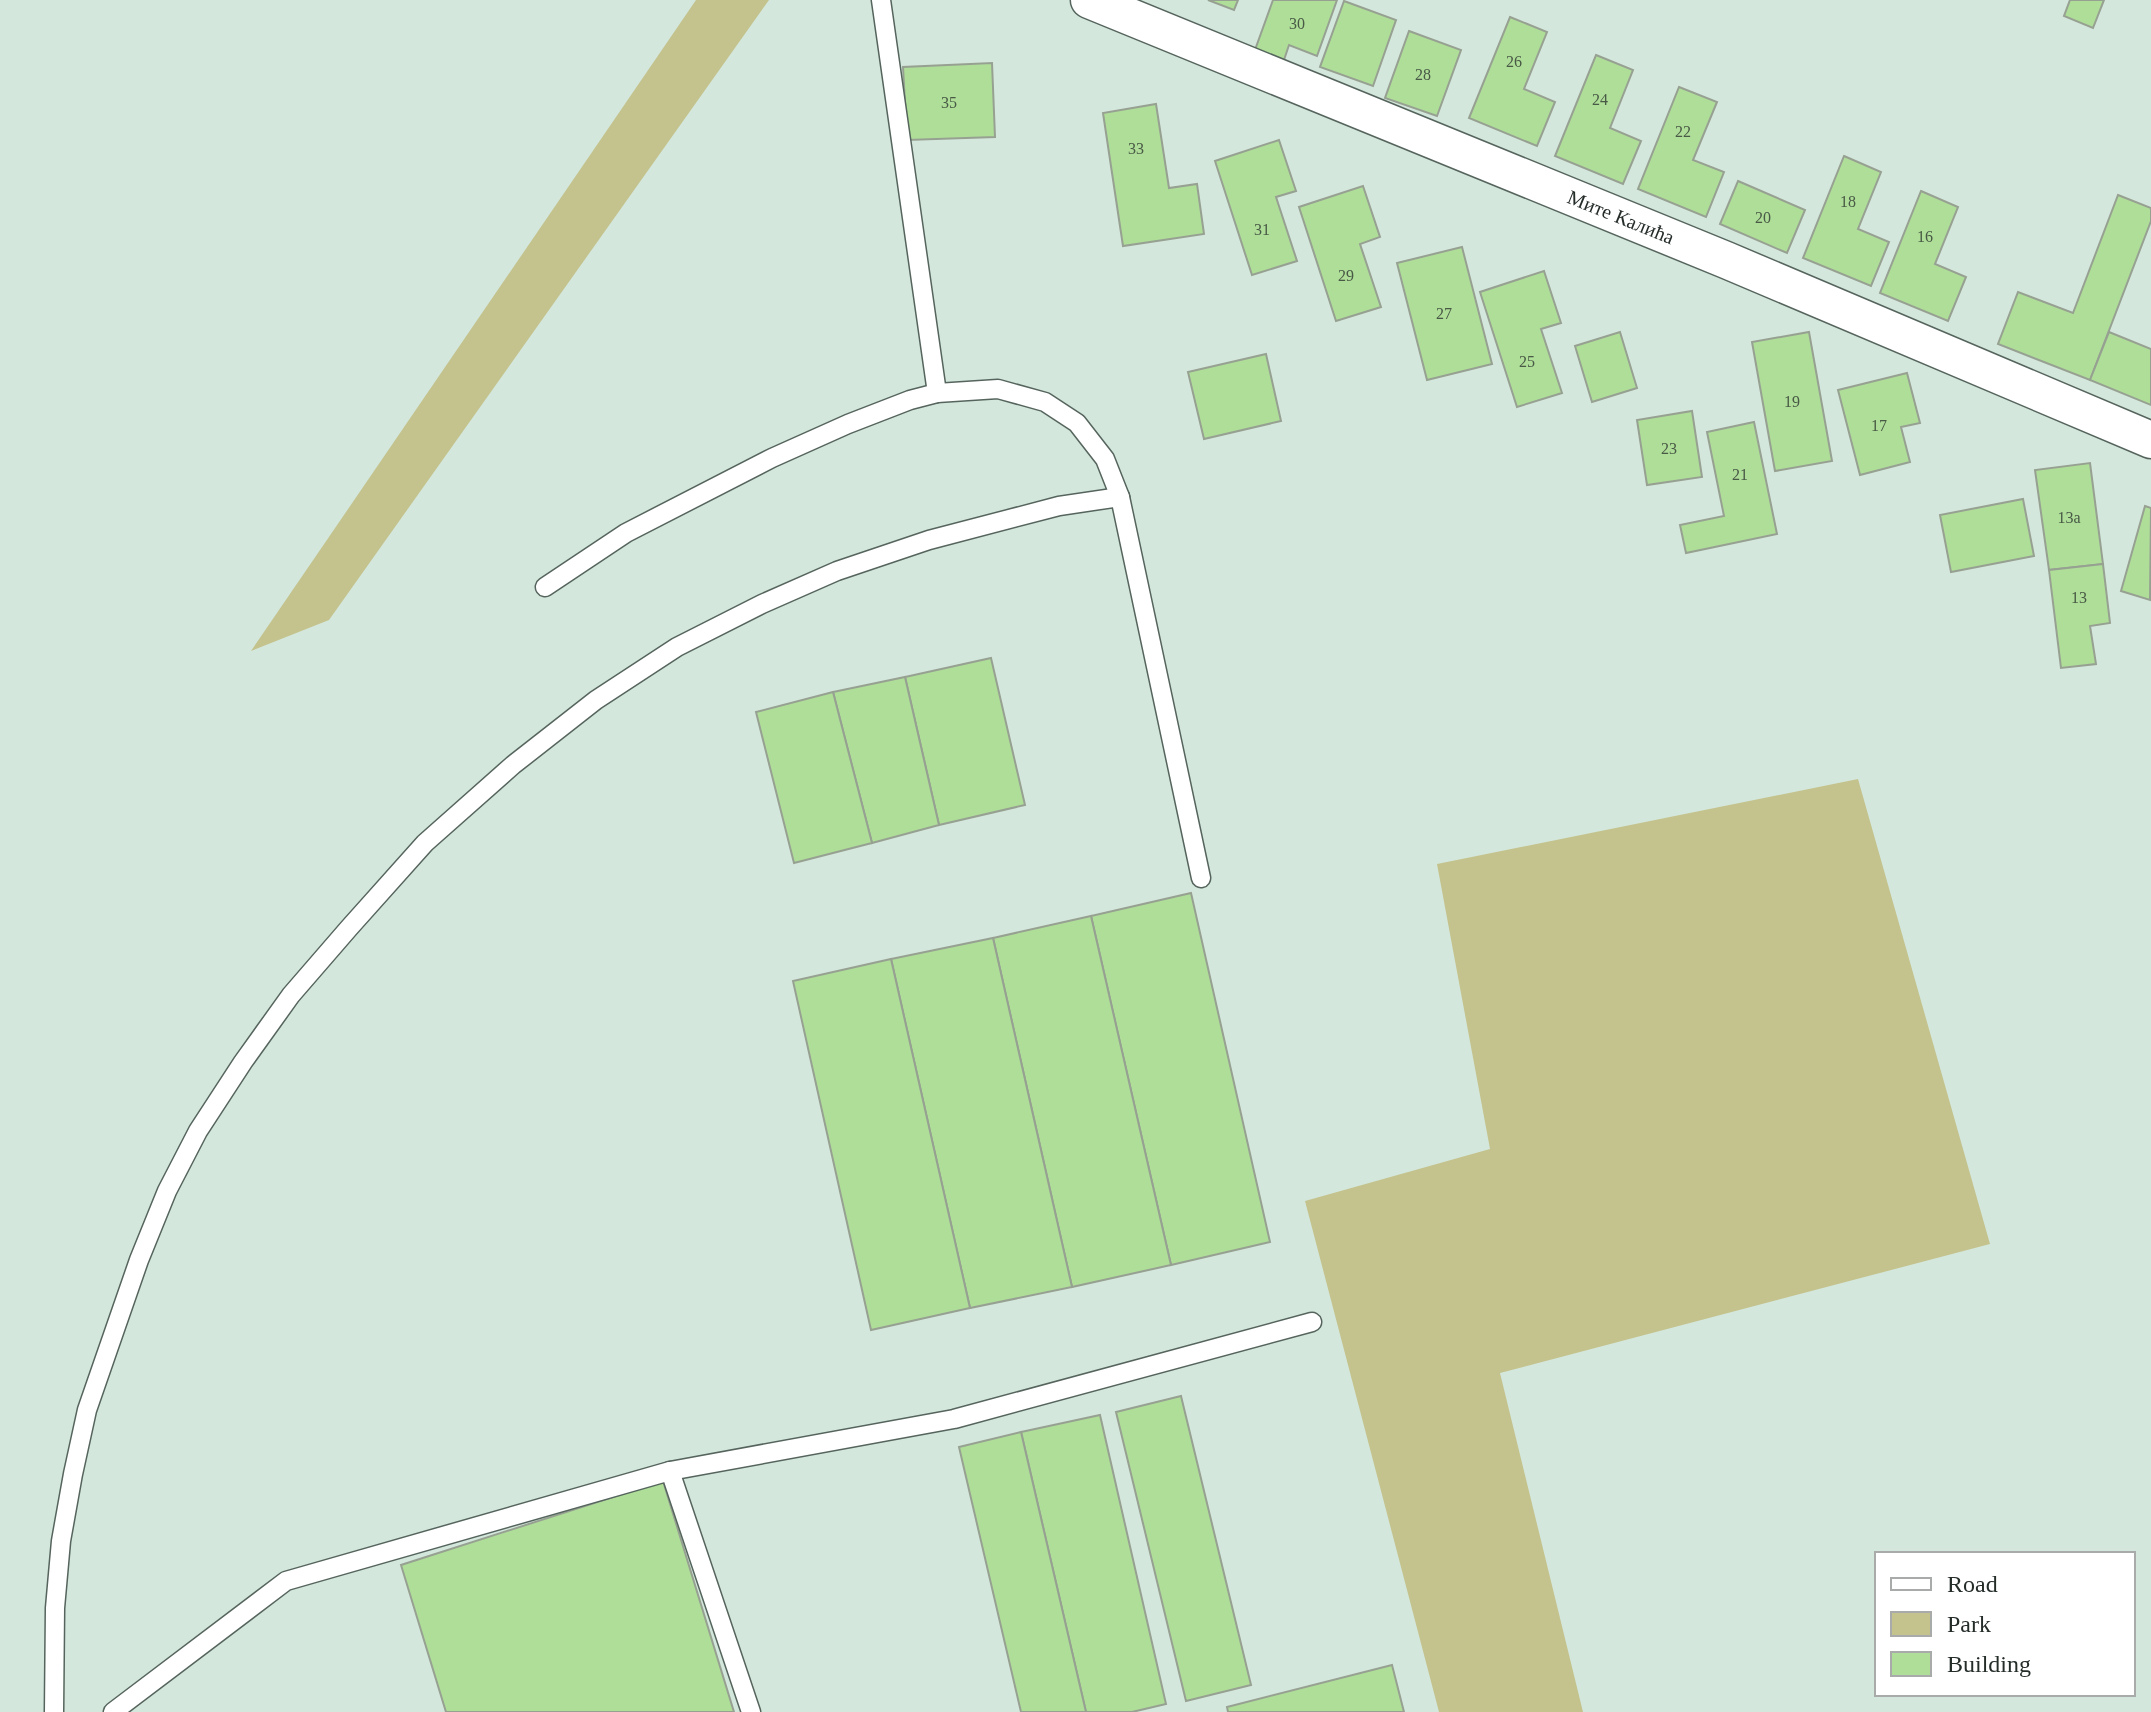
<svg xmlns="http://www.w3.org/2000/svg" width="2151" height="1712" font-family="'Times New Roman',serif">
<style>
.green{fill:#c4c38d}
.building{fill:#afde99;stroke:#97a192;stroke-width:2}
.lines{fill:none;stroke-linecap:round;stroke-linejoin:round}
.service-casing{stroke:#55655d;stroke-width:21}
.minor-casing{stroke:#55655d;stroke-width:39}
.service{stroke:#fff;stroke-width:18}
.minor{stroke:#fff;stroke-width:36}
.labels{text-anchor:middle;stroke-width:7;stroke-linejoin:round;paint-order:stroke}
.number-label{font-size:16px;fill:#485945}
.street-label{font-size:20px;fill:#252d29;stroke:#fff}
</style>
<rect width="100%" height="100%" fill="#d4e7dd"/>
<g class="green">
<polygon points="696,0 769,0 329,620 251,651"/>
<polygon points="1858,779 1990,1244 1500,1373 1583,1712 1439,1712 1305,1201 1490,1149 1437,864"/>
</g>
<g class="building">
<polygon points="1208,0 1238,0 1234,10"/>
<polygon points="1273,0 1337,0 1317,56 1289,45 1284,60 1255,50"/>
<polygon points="2070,0 2104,0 2093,28 2064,16"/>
<polygon points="1344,1 1396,20 1373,86 1320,67"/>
<polygon points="1510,17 1547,32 1524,89 1555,102 1537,146 1469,118"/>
<polygon points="1409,31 1461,50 1437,116 1385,98"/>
<polygon points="1596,55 1633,70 1610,128 1641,141 1623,184 1555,156"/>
<polygon points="992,63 995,137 907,140 903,67"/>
<polygon points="1679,87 1717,102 1693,160 1724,172 1706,217 1638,189"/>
<polygon points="1156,104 1169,188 1197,184 1204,234 1123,246 1103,113"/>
<polygon points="1279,140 1296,191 1276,197 1297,261 1252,275 1215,161"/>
<polygon points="1844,156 1881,172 1858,229 1889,242 1871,286 1803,258"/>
<polygon points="1738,181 1805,210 1787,253 1720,224"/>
<polygon points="1363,186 1380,237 1360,244 1381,307 1336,321 1299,207"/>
<polygon points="1921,191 1958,207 1935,264 1966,277 1948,321 1880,293"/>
<polygon points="2118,195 2151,208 2151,221 2090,380 1998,344 2018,292 2073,313"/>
<polygon points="1462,247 1492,364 1427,380 1397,263"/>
<polygon points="1544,271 1561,323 1541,329 1562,393 1517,407 1480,292"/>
<polygon points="1620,332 1637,388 1592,402 1575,346"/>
<polygon points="1809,332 1832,461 1775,471 1752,342"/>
<polygon points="2109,332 2151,349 2151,405 2090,380"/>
<polygon points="1266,354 1281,421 1204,439 1188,372"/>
<polygon points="1907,373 1920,423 1901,427 1910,462 1860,475 1838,390"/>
<polygon points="1692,411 1702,477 1647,485 1637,420"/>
<polygon points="1754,422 1777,534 1686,553 1680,525 1724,516 1707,432"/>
<polygon points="2090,463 2103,564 2049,570 2035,470"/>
<polygon points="2023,499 2034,556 1951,572 1940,515"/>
<polygon points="2145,506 2151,508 2150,600 2121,591"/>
<polygon points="2103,564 2110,623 2090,626 2096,664 2061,668 2049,570"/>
<polygon points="991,658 1025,805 939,825 905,677"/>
<polygon points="905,677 939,825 872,843 833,692"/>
<polygon points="833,692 872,843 794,863 756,712"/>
<polygon points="1191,893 1270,1242 1171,1265 1091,916"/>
<polygon points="1091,916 1171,1265 1072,1287 993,938"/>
<polygon points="993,938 1072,1287 970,1308 891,959"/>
<polygon points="891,959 970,1308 871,1330 793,981"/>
<polygon points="1181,1396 1251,1685 1186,1701 1116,1412"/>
<polygon points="1100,1415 1166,1704 1132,1712 1086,1712 1021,1432"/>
<polygon points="1021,1432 1086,1712 1021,1712 959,1447"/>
<polygon points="663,1481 734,1712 446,1712 401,1565"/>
<polygon points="1392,1665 1404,1712 1228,1712 1227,1707"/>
</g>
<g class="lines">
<defs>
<g id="service">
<polyline points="881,0 937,393"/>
<polyline points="545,587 626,533 772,458 848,424 910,400 937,393 998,389 1045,402 1077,423 1105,459 1120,497 1201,878"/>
<polyline points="670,1471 751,1712"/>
<polyline points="54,1712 55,1608 61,1541 73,1474 87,1410 139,1260 167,1191 198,1131 243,1062 291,995 349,928 425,843 513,765 596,700 677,647 762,604 837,571 929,540 1059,506 1120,497"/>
<polyline points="113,1712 286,1581 670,1471 954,1419 1312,1322"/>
</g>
<polyline id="minor" points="1089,0 1726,260 2151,440"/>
</defs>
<use href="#service" class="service-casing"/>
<use href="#minor" class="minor-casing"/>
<use href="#service" class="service"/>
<use href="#minor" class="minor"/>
</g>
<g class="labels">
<g class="number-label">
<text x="1297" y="29">30</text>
<text x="1514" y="67">26</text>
<text x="1423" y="80">28</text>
<text x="1600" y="105">24</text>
<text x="949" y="108">35</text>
<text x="1683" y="137">22</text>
<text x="1136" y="154">33</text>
<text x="1848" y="207">18</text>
<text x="1763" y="223">20</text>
<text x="1262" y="235">31</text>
<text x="1925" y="242">16</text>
<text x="1346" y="281">29</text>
<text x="1444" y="319">27</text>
<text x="1527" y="367">25</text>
<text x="1792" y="407">19</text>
<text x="1879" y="431">17</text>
<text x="1669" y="454">23</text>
<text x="1740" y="480">21</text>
<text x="2069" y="523">13a</text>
<text x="2079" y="603">13</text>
</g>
<g class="street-label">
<text transform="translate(1621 217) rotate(22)" y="7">Мите Калића</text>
</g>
</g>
<rect x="1875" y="1552" width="260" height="144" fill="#ffffff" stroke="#a8aba9" stroke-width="2"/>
<rect x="1891" y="1578" width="40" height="12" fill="#ffffff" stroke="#a8aba9" stroke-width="2"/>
<text x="1947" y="1592" font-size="24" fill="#252d29">Road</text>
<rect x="1891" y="1612" width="40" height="24" fill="#c4c38d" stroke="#a8aba9" stroke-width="2"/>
<text x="1947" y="1632" font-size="24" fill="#252d29">Park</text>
<rect x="1891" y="1652" width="40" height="24" fill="#afde99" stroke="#a8aba9" stroke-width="2"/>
<text x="1947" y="1672" font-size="24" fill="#252d29">Building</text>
</svg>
